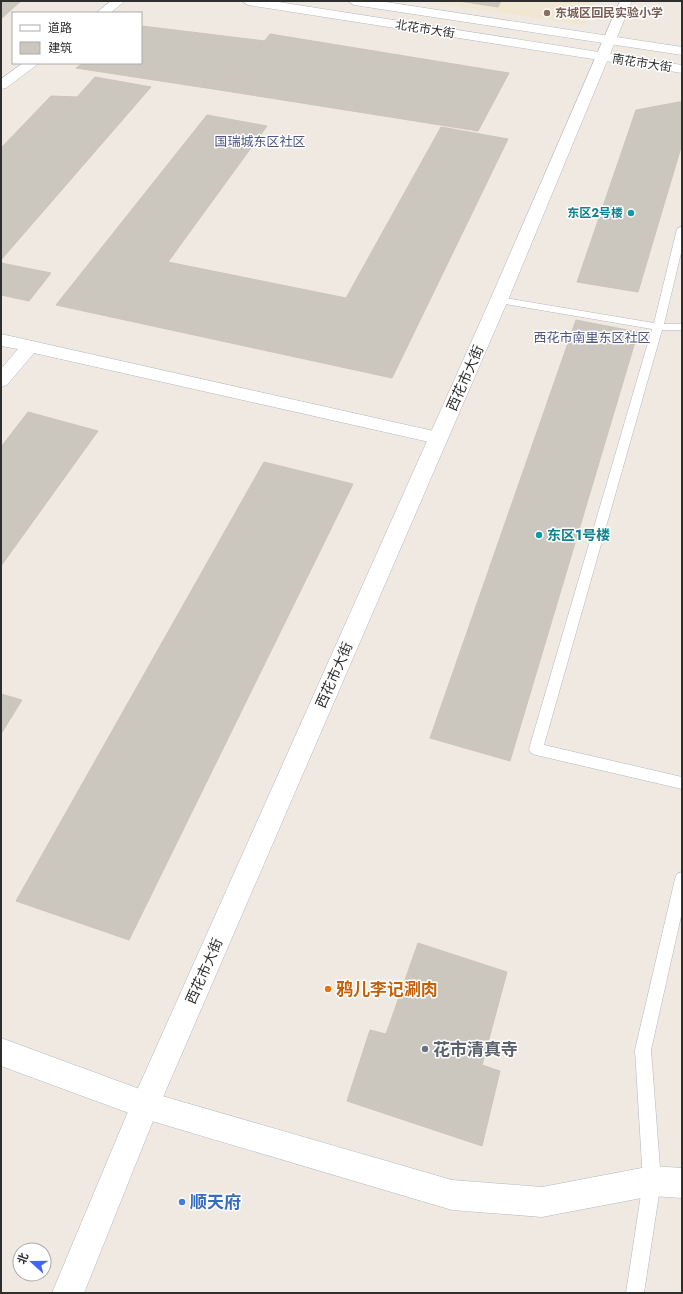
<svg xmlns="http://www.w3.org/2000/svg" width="683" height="1294" font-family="Jost,'Noto Sans SC',sans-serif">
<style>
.education{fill:#f0e6d1}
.building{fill:#cbc7bf;stroke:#cbc5ba}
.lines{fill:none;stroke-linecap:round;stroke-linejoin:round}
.service-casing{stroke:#b4b7c1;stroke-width:1}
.minor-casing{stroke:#b4b7c1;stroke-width:1}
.tertiary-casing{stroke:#b4b7c1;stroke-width:1}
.secondary-casing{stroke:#b4b7c1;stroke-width:1}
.service{fill:#fff;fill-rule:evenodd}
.minor{fill:#fff;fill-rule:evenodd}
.tertiary{fill:#fff;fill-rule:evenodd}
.secondary{fill:#fff;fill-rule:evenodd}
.education-dot{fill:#8d6e63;stroke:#fff;stroke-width:1.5}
.culture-dot{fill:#0f9aa8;stroke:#fff;stroke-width:1.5}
.food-dot{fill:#e8710a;stroke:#fff;stroke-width:1.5}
.worship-dot{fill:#6b7280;stroke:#fff;stroke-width:1.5}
.shop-dot{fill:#3f7fe0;stroke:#fff;stroke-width:1.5}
.labels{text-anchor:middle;stroke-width:3;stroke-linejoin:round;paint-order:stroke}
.far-education-label{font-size:12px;font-weight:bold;fill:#785e54;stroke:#fff;text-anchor:start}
.far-street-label{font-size:12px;fill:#2e2e2e;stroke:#fff}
.far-culture-label{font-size:12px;font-weight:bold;fill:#0d838f;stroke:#fff;text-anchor:end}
.far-quarter-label{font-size:13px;fill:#4d5680;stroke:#fff}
.street-label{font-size:14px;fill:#2e2e2e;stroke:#fff}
.culture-label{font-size:14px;font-weight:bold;fill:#0d838f;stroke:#fff;text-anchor:start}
.near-food-label{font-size:17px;font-weight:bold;fill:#c56008;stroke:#fff;text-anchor:start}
.near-worship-label{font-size:17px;font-weight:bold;fill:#5b616d;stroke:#fff;text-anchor:start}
.near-shop-label{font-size:17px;font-weight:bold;fill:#366cbe;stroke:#fff;text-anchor:start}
</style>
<rect width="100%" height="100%" fill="#efe9e1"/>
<polygon class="education" points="423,1 595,1 585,25"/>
<g class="building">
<polygon points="1,1 21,1 1,19"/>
<polygon points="459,1 501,1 498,7"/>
<polygon points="142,26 265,41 226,91 76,68 83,63 141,63"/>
<polygon points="270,34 509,73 478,131 226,91"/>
<polygon points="95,77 151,87 1,260 1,148 51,96 77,97"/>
<polygon points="679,102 682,102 682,144 638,292 577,282 636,110"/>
<polygon points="207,115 267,126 168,262 346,298 441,127 508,139 392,378 56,305"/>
<polygon points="1,263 51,273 29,301 1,295"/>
<polygon points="576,320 638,332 510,761 430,738"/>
<polygon points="28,412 98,431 1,566 1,447"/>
<polygon points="264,462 353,484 129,940 16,901"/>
<polygon points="1,694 22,700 1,734"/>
<polygon points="418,943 507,972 482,1065 500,1071 482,1146 347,1101 370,1030 386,1034"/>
</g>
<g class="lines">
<defs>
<g id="service">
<polygon points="682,226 682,249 664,324 682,324 682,330 662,330 544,745 682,777 682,789 536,755 531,753 529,749 652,329 499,303 494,300 499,297 654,323 677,229"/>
<polygon points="682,872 682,912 651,1050 661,1181 644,1293 626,1293 643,1181 635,1050 675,879 677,874"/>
</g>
<g id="minor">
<polygon points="111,1 125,1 110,13 96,13"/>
<polygon points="23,63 39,63 6,88 1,89 1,79"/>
<polygon points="1,334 438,432 445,433 447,438 445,443 438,444 34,353 7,385 1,387 1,369 18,349 1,346"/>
<polygon points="1,1038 145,1091 452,1180 542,1187 652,1166 682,1168 682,1198 652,1196 542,1217 452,1210 145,1119 1,1066"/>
</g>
<polygon id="tertiary" points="620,1 632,1 508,300 157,1111 84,1293 52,1293 135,1095 490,300"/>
<g id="secondary">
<polygon points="242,1 272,1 682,65 682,73 248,5"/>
<polygon points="348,1 379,1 682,47 682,55 354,5"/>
</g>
</defs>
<use href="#service" class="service-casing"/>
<use href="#minor" class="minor-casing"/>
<use href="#tertiary" class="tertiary-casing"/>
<use href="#secondary" class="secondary-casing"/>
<use href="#service" class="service"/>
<use href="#minor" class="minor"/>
<use href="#tertiary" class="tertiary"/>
<use href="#secondary" class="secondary"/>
</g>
<circle class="education-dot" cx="547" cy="13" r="4"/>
<g class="culture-dot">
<circle cx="631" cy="213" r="4"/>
<circle cx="539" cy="535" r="4"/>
</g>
<circle class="food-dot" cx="328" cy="989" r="4"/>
<circle class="worship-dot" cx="425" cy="1049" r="4"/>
<circle class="shop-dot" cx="182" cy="1202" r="4"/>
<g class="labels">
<g class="far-education-label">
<text x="555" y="17">东城区回民实验小学</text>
</g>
<g class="far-street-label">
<text transform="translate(425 29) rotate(9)" y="4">北花市大街</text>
<text transform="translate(642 63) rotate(9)" y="4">南花市大街</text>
</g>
<g class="far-culture-label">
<text x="623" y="217">东区2号楼</text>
</g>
<g class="far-quarter-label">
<text x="260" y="146">国瑞城东区社区</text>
<text x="592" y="342">西花市南里东区社区</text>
</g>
<g class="street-label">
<text transform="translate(465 378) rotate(-66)" y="5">西花市大街</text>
<text transform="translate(334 675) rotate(-66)" y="5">西花市大街</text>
<text transform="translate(204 971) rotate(-66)" y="5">西花市大街</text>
</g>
<g class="culture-label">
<text x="547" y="540">东区1号楼</text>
</g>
<g class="near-food-label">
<text x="336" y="995">鸦儿李记涮肉</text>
</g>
<g class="near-worship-label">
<text x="433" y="1055">花市清真寺</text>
</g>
<g class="near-shop-label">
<text x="190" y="1208">顺天府</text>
</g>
</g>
<rect width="683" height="1294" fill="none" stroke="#2e2e2e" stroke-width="4"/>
<rect x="12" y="12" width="130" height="52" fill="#ffffff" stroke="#ababab"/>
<rect x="20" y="25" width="20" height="6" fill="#ffffff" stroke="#ababab"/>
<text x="48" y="32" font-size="12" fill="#2e2e2e">道路</text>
<rect x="20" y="42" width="20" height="12" fill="#cbc7bf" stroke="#ababab"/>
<text x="48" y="52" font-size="12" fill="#2e2e2e">建筑</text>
<g transform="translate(32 1262) rotate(291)"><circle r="19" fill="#ffffff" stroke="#ababab"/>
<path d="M0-3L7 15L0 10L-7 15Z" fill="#4264fb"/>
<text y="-6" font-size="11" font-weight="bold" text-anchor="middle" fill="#2e2e2e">北</text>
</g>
</svg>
